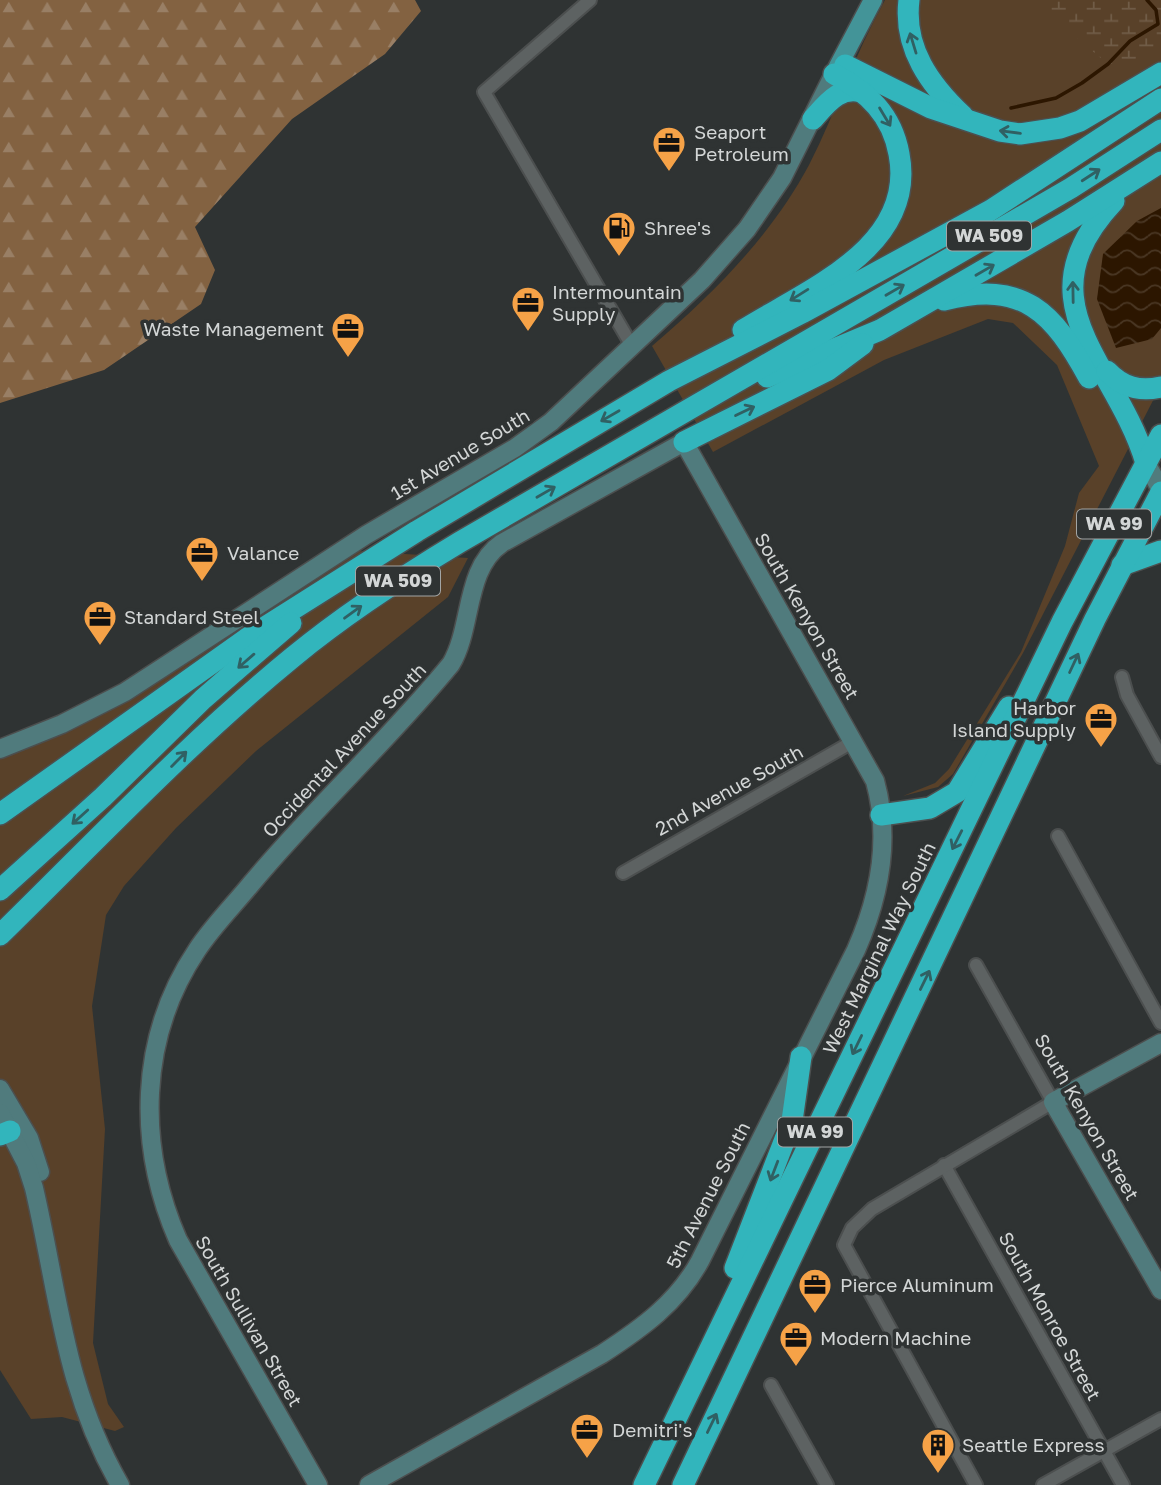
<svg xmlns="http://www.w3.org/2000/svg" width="1161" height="1485" font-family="'Golos Text',sans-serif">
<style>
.grass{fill:#594129}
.forest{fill:url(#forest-firs)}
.wetland{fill:url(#wetland-marsh)}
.water{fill:url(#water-waves)}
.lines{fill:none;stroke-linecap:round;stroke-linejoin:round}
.stream{stroke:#2c1600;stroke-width:3.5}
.street-casing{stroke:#4c4f4f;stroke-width:16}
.secondary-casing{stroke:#4c4f4f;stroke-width:21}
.primary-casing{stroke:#4c4f4f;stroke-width:21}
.highway-casing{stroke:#4c4f4f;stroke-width:24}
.street{stroke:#5d6262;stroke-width:12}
.secondary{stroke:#507b7d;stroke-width:18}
.primary{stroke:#439498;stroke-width:18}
.highway{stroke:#32b5bc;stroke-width:21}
.oneway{stroke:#306063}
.labels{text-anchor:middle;stroke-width:7;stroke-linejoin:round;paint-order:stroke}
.shield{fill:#2f3333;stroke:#a2a5a5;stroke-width:2}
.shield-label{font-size:18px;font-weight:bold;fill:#d3d6d6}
.poi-label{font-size:19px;fill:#d3d6d6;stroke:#2f3333;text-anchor:start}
.street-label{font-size:19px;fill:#d3d6d6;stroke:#2f3333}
</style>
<defs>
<pattern id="forest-firs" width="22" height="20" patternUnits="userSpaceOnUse" patternTransform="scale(1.75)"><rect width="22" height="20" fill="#836241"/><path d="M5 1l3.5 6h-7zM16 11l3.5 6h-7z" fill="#997f65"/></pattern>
<pattern id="wetland-marsh" width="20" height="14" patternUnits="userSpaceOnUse" patternTransform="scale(1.75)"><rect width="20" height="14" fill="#594129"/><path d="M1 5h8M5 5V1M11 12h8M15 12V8" fill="none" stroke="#705c47"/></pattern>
<pattern id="water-waves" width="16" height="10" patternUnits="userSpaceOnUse" patternTransform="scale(1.75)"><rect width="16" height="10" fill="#2c1600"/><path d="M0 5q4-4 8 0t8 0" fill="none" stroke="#4a3724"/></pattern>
</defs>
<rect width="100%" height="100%" fill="#2f3333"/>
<g class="grass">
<path d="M885 0H1161V385L1023 653 953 774 938 787 903 796 935 783 949 769 1021 652 1065 546 1079 493 1099 466 1057 365 1013 323 988 319 884 360 713 452 652 346C713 294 771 236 809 165 837 110 854 55 885 0Z"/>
<polygon points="358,551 468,558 448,597 256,751 176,828 124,886 106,915 92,1006 105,1129 93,1343 108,1404 124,1427 115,1431 62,1417 31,1419 0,1370 0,755 153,684"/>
</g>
<polygon class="forest" points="0,0 415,0 421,11 385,54 292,119 195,227 215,270 201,304 104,370 0,403"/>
<polygon class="wetland" points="1031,0 1161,0 1161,49 1125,63 1108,64"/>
<polygon class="water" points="1161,208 1161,328 1152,339 1116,348 1097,299 1103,254 1137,221"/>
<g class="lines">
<polyline class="stream" points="1011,108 1056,98 1082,83 1108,64 1130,41 1158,24 1156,10 1147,0"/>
<defs>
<g id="street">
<polyline points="590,0 484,92 632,346"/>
<polyline points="1122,677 1127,695 1161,757"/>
<polyline points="1058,836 1161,1023"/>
<polyline points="623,873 854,741"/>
<polyline points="944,1165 1123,1485"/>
<polyline points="771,1385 827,1485"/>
<polyline points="976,1485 844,1245 852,1228 872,1209 1053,1102 976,965"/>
<polyline points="1043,1485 1161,1419"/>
</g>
<g id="secondary">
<polyline points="1146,463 1161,490"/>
<polyline points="0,749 62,724 125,692 366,535 515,448 551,422 702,280 747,229 782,178 834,74"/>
<polyline points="1161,1043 1053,1102 1161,1290"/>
<polyline points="0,1089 29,1138 40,1172"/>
<path d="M0 1113 26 1163 34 1188C59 1295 64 1388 120 1485"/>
<path d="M318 1485 178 1240C137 1146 138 1038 197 950 212 927 233 906 251 884 314 808 388 741 451 664 473 627 464 569 502 543L684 442 875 781C891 839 880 896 856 950L700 1261C677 1303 642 1328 602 1354L369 1485"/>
</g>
<polyline id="primary" points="834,74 873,0"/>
<g id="highway">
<path d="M909 0C903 48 930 85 963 116"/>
<polyline points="845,65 931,108 1000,131 1020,134 1060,128 1080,121 1161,73"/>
<path d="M813 119C827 103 841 84 865 93"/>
<path d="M1114 201C1018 303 1116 362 1146 463"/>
<path d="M944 300C1024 280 1053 312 1089 378"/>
<path d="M743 330C807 290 917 247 899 154 892 115 868 92 834 74"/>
<path d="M1107 371C1122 387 1139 392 1161 387"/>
<polyline points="767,377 880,330 1068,221 1161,162"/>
<polyline points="684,442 828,370 863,344"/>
<polyline points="1122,565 1161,551"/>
<polyline points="0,814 246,639 417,531 669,381 802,313 991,210 1161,99"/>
<polyline points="881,815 930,808 957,792 1009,707"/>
<polyline points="0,890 103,797 203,699 291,623"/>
<path d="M0 935C96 841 189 742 293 657 345 614 402 577 460 542L1071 188 1161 130"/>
<polyline points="0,1135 10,1131"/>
<polyline points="735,1268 792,1121 801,1057"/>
<polyline points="644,1485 1062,622 1161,435"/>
<polyline points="683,1485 1095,619 1161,492"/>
</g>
</defs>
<use href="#street" class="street-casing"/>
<use href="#secondary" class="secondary-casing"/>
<use href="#primary" class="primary-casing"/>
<use href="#highway" class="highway-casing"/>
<use href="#street" class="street"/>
<use href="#secondary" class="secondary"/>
<use href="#primary" class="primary"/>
<use href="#highway" class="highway"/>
</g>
<defs><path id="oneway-shaft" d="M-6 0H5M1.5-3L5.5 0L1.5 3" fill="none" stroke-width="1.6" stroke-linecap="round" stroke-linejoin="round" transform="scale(1.75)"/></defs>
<g class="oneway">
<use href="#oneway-shaft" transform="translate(913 43) rotate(-107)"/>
<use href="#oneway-shaft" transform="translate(885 117) rotate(59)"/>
<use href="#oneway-shaft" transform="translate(1010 132) rotate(-173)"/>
<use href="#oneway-shaft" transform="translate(1091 175) rotate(-33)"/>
<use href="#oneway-shaft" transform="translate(985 270) rotate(-30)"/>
<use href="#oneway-shaft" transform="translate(895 290) rotate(-30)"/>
<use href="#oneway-shaft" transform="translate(1073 292) rotate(-91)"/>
<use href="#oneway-shaft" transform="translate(799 295) rotate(148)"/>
<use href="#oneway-shaft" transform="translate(745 411) rotate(-26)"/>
<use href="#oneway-shaft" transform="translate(610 416) rotate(150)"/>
<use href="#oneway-shaft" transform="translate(546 492) rotate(-30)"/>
<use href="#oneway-shaft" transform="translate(353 612) rotate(-36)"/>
<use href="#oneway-shaft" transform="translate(246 661) rotate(139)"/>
<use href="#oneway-shaft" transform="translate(1074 663) rotate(-65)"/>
<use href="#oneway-shaft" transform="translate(179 759) rotate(-45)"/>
<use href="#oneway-shaft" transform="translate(80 817) rotate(138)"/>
<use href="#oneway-shaft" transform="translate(957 840) rotate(117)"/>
<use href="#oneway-shaft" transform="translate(925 980) rotate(-64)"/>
<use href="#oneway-shaft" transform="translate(857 1045) rotate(116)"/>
<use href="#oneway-shaft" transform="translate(774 1171) rotate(111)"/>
<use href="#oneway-shaft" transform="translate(712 1423) rotate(-64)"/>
</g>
<defs>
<symbol id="office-pin" viewBox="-11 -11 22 30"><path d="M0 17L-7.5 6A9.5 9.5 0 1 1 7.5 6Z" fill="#f6a247" stroke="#2f3333"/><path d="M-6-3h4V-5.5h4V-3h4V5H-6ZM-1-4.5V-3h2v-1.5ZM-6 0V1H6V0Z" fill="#111"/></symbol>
<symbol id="fuel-pin" viewBox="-11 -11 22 30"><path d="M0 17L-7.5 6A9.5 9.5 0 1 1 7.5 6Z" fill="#f6a247" stroke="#2f3333"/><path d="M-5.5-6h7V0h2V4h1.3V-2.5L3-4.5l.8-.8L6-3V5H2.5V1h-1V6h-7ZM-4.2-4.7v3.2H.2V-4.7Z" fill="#111"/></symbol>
<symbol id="building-pin" viewBox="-11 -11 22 30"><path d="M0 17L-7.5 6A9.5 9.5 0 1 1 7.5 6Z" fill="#f6a247" stroke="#2f3333"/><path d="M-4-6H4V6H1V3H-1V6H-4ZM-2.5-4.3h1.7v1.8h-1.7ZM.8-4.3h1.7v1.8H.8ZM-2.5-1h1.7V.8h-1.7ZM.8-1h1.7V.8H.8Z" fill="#111"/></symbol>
</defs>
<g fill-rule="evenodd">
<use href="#office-pin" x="650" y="124" width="38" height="52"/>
<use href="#fuel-pin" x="600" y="209" width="38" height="52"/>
<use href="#office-pin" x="509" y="284" width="38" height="52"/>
<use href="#office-pin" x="329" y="310" width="38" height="52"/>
<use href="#office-pin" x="183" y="534" width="38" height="52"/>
<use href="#office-pin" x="81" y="598" width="38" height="52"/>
<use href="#office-pin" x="1082" y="700" width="38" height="52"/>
<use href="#office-pin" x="796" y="1266" width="38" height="52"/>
<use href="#office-pin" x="777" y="1319" width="38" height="52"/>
<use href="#office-pin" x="568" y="1411" width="38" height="52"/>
<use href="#building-pin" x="919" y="1426" width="38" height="52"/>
</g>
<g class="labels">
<g class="shield">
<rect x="947" y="221.5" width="84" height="29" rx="5"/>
<rect x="1077" y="509.5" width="74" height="29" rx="5"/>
<rect x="356" y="566.5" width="84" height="29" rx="5"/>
<rect x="778" y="1117.5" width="74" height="29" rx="5"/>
</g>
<g class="shield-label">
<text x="989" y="242">WA 509</text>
<text x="1114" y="530">WA 99</text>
<text x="398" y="587">WA 509</text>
<text x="815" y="1138">WA 99</text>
</g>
<g class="poi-label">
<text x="694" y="139">Seaport<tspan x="694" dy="22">Petroleum</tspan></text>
<text x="644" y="235">Shree's</text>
<text x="552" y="299">Intermountain<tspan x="552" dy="22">Supply</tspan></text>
<text x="324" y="336" text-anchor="end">Waste Management</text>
<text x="227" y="560">Valance</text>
<text x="124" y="624">Standard Steel</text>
<text x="1076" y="715" text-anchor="end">Harbor<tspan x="1076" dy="22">Island Supply</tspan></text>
<text x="840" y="1292">Pierce Aluminum</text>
<text x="820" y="1345">Modern Machine</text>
<text x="612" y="1437">Demitri's</text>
<text x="962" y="1452">Seattle Express</text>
</g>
<g class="street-label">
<text transform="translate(460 454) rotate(-31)" y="7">1st Avenue South</text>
<text transform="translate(807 616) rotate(60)" y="7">South Kenyon Street</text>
<text transform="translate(344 750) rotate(-47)" y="7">Occidental Avenue South</text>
<text transform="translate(729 790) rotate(-29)" y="7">2nd Avenue South</text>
<text transform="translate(879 948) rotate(-64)" y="7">West Marginal Way South</text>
<text transform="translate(1087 1117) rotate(60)" y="7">South Kenyon Street</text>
<text transform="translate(708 1195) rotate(-63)" y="7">5th Avenue South</text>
<text transform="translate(1050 1316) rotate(61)" y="7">South Monroe Street</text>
<text transform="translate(249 1321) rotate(60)" y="7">South Sullivan Street</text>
</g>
</g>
</svg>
